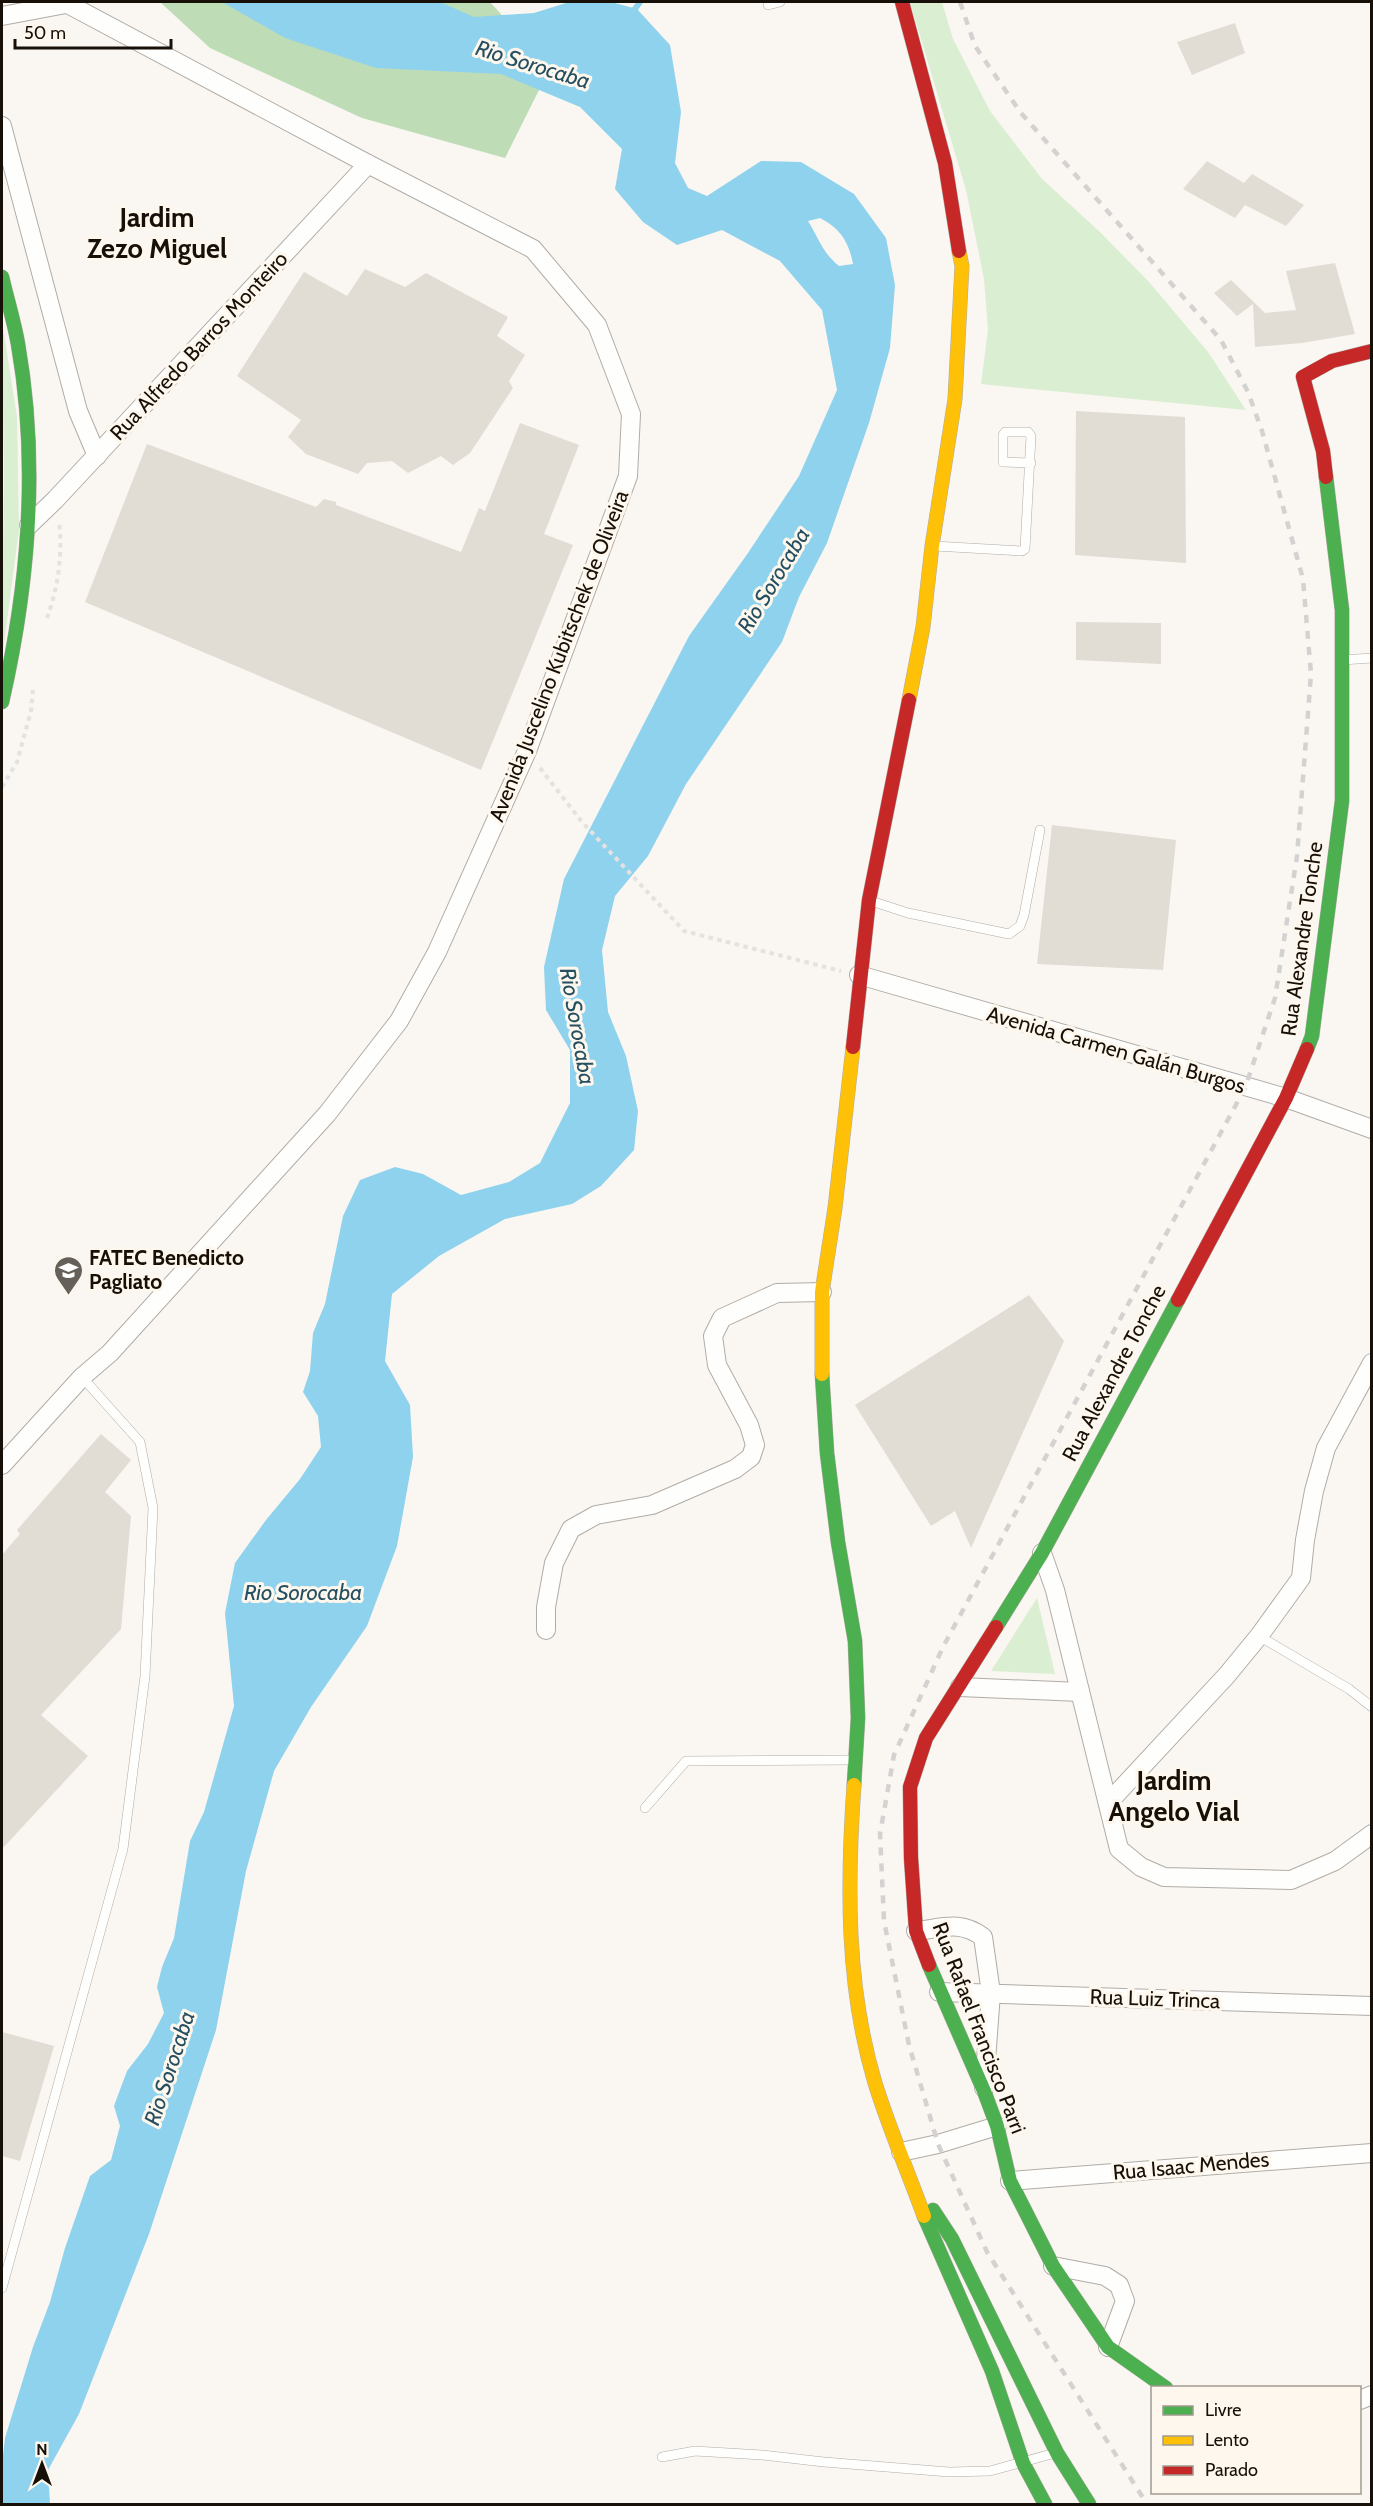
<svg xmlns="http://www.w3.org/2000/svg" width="1373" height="2506" font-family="Cabin,sans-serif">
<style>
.green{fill:#daefd2}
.forest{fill:#bedcb5}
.water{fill:#8ed2ee;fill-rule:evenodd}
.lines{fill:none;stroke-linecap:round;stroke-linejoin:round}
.stream{stroke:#8ed2ee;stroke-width:6}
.building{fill:#e1dcd4}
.lane-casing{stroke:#b1aca6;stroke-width:10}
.street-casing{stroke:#b1aca6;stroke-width:20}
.fast-casing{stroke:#b1aca6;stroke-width:15}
.slow-casing{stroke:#b1aca6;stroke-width:15}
.jam-casing{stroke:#b1aca6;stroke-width:15}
.path{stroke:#e3e2e0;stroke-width:4;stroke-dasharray:4.5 4.5;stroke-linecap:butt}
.lane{stroke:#fefefd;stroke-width:9}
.street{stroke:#fefefd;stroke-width:18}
.fast{stroke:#4caf50;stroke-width:14}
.slow{stroke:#ffc107;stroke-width:14}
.jam{stroke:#c62828;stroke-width:14}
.rail{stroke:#d4d2d1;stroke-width:4.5;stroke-dasharray:8 8;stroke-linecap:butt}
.labels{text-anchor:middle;stroke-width:6;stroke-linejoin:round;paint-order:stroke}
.street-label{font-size:21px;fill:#161008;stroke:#fef7ed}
.poi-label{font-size:21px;font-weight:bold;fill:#161008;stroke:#fef7ed;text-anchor:start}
.water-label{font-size:22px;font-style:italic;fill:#265062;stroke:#fef7ed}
.district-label{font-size:27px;font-weight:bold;fill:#161008;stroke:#fef7ed}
</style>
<rect width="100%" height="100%" fill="#faf6f1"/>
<g class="green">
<polygon points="910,2 942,2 953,39 990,111 1042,179 1100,232 1150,283 1208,352 1246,410 981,384 988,330 984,279 966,190"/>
<polygon points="2,321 17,417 19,530 2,658 4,477"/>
<polygon points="1037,1598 1055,1674 991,1671"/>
</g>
<polygon class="forest" points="160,2 490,2 531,47 539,90 505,158 362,118 210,48"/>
<path class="water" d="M222 2H440L474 17 534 13 566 3 588 2H611L637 9 670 45 681 112 675 163 688 188 707 196 761 161 801 162 854 194 886 238 895 285 890 348 869 423 827 543 799 597 782 642 686 784 648 856 615 896 602 950 608 1012 626 1056 638 1111 634 1150 601 1186 572 1204 505 1219 439 1256 392 1294 385 1361 410 1405 413 1457 397 1546 367 1626 311 1707 274 1771 246 1871 216 2030 149 2234 79 2414 48 2470 50 2504H2V2465L5 2438 33 2347 50 2302 65 2248 90 2176 111 2160 120 2126 114 2106 127 2071 148 2044 164 2013 157 1987 162 1967 174 1938 190 1841 204 1812 234 1706 225 1613 235 1563 266 1520 300 1479 321 1447 318 1416 303 1392 310 1371 313 1333 325 1304 343 1216 360 1180 395 1167 423 1174 461 1195 509 1182 540 1163 570 1103V1050L546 1010 544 967 564 879 689 636 748 553 799 476 837 390 822 310 780 261 722 230 677 245 643 222 615 189 622 149 580 107 501 74 376 68 285 38ZM820 218C840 228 849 242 853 264L839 266C821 251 820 240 808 221Z"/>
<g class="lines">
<polyline class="stream" points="632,13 640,2"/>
</g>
<g class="building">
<polygon points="1235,23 1245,53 1192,75 1177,42"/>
<polygon points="1207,161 1244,183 1252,174 1304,205 1286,226 1245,205 1235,218 1183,189"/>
<polygon points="1335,263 1355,334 1302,343 1255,347 1253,304 1237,316 1214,293 1231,280 1265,313 1296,310 1286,271"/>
<polygon points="365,269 405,287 426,273 508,317 497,336 525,355 509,381 513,388 470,453 453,465 441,456 408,473 392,461 367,463 358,474 306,454 288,437 301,420 237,376 304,272 347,296"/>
<polygon points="1076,411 1185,417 1186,563 1075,555"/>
<polygon points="520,423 579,445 544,534 573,545 481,770 85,602 147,444 316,507 324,499 336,502 336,505 461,552 479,508 485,511"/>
<polygon points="1076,622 1161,623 1161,664 1076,660"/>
<polygon points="1052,825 1176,840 1163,970 1037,964"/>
<polygon points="1029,1295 1064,1341 971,1548 955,1511 931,1526 855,1405"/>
<polygon points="101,1434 131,1460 105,1492 131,1516 121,1629 41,1715 88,1756 2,1849 2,1555 20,1534 17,1530"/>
<polygon points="2,2032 54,2046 20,2161 2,2156"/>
</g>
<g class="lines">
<defs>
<g id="lane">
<polyline points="768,5 780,2"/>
<polyline points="934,546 1022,551 1025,549 1031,436 1028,432 1005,432 1003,435 1003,462 1031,463"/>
<polyline points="1342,660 1372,658"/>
<polyline points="871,901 908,913 1009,934 1020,926 1024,915 1040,830"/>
<polyline points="1259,1636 1349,1689 1372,1707"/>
<polyline points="645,1808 686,1761 853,1760"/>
<polyline points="2,2288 123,1849 145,1676 153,1508 140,1442 82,1377"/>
<polyline points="662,2457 695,2451 762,2455 824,2462 949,2472 990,2471 1055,2453"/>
</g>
<g id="street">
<polyline points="2,16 66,4"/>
<polyline points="2,126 78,411 97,456"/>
<polyline points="29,525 55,500 368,164"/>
<polyline points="859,975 1286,1098 1372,1129"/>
<polyline points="2,1465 82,1377 110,1353 327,1114 399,1021 437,952 527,751 628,476 631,414 597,325 533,249 368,164 64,2"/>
<polyline points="1042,1553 1055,1590 1119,1849 1141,1867 1164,1877 1291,1880 1335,1861 1372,1834"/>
<polyline points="546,1630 546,1607 554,1563 571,1529 596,1515 652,1505 735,1469 751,1457 755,1445 749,1425 717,1365 713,1336 722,1318 777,1293 822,1292"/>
<polyline points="960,1687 1080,1692"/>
<polyline points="1108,1803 1227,1675 1259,1636 1301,1578 1305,1540 1314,1491 1326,1448 1372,1363"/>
<path d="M916 1931C943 1928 960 1920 983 1937L991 1993 984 2088"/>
<polyline points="939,1992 1372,2006"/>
<polyline points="901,2152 938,2144 997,2126"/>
<polyline points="1010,2181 1372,2153"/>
<polyline points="1053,2266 1105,2276 1119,2285 1125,2301 1108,2347"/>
<polyline points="1360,2400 1372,2395"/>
</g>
<g id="fast">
<path d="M2 277C7 299 14 321 18 344 39 464 29 584 2 702"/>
<polyline points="1307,1049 1312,1036 1342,801 1342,610 1326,477"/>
<polyline points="822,1374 827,1453 838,1542 855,1641 858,1718 854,1785"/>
<polyline points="996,1627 1042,1553 1178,1300"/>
<polyline points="929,1965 984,2091 997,2126 1010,2181 1053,2266 1108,2347 1166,2388"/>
<polyline points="933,2210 952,2239 1057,2453 1089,2504"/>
<polyline points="924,2216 992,2371 1023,2463 1045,2504"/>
</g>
<g id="slow">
<polyline points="909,700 923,627 932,546 955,399 962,266 959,251"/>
<polyline points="822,1374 822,1292 835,1208 853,1047"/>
<path d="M854 1785C847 1885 846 1986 875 2083 889 2128 908 2172 924 2216"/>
</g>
<g id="jam">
<polyline points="902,2 945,163 959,251"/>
<polyline points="1326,477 1323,451 1303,377 1332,361 1372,351"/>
<polyline points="853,1047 869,900 909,700"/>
<polyline points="1178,1300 1286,1098 1307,1049"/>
<polyline points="929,1965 916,1931 911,1858 910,1787 926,1738 996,1627"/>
</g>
</defs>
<use href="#lane" class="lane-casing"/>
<use href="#street" class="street-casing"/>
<use href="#fast" class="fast-casing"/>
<use href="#slow" class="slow-casing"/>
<use href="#jam" class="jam-casing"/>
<g class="path">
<path d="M47 618C58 588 63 554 59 522"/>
<polyline points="540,768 582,822 684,931 841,971"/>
<polyline points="2,787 17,762 31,711 33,690"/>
</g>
<use href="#lane" class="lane"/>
<use href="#street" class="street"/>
<use href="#fast" class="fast"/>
<use href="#slow" class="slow"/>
<use href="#jam" class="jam"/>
<polyline class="rail" points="960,2 975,46 1021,113 1221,340 1248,392 1262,431 1303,579 1311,674 1297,856 1275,998 1245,1088 943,1647 894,1755 880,1834 884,1921 909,2045 938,2144 987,2252 1147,2504"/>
</g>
<defs>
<symbol id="university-pin" viewBox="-11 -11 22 30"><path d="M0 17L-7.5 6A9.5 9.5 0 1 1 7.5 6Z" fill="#66605a" stroke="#fef7ed"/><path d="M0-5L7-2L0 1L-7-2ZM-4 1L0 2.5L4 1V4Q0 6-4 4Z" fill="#fff"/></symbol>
</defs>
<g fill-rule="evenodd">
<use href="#university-pin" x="52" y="1254" width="33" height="45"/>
</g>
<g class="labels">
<g class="street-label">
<text transform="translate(199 346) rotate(-47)" y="7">Rua Alfredo Barros Monteiro</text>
<text transform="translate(559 656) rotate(-69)" y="7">Avenida Juscelino Kubitschek de Oliveira</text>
<text transform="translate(1302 939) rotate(-82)" y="7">Rua Alexandre Tonche</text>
<text transform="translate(1116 1050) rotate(16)" y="7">Avenida Carmen Galán Burgos</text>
<text transform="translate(1114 1373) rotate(-62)" y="7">Rua Alexandre Tonche</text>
<text transform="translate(1155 1999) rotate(2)" y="7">Rua Luiz Trinca</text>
<text transform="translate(979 2028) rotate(69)" y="7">Rua Rafael Francisco Parri</text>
<text transform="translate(1191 2166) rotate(-5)" y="7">Rua Isaac Mendes</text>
</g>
<g class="poi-label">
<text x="89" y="1265">FATEC Benedicto<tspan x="89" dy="24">Pagliato</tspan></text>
</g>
<g class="water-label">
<text transform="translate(533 64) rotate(17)" y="8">Rio Sorocaba</text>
<text transform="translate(773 580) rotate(-59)" y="8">Rio Sorocaba</text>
<text transform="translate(578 1026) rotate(80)" y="8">Rio Sorocaba</text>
<text x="303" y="1600">Rio Sorocaba</text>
<text transform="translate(169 2068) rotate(-72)" y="8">Rio Sorocaba</text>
</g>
<g class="district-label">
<text x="157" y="227">Jardim<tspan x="157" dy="31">Zezo Miguel</tspan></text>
<text x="1174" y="1790">Jardim<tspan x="1174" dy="31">Angelo Vial</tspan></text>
</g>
</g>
<rect width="1373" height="2506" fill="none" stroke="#161008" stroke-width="6"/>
<rect x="1151" y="2386" width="210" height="108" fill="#fef7ed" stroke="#a19b91" stroke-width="1.5"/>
<rect x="1163" y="2406" width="30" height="9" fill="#4caf50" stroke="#a19b91" stroke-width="1.5"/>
<text x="1205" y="2416" font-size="18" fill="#161008">Livre</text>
<rect x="1163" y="2436" width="30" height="9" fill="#ffc107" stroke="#a19b91" stroke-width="1.5"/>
<text x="1205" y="2446" font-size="18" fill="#161008">Lento</text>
<rect x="1163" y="2466" width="30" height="9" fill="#c62828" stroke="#a19b91" stroke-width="1.5"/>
<text x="1205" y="2476" font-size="18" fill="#161008">Parado</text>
<g transform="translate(42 2464)" stroke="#fef7ed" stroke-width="4.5" paint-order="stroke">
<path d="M0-4.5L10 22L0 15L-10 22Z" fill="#161008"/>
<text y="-9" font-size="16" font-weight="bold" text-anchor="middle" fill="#161008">N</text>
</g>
<path d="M15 39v9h156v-9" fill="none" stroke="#161008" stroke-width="3"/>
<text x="24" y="39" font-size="18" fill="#161008" stroke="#fef7ed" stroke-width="4.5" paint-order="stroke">50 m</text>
</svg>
